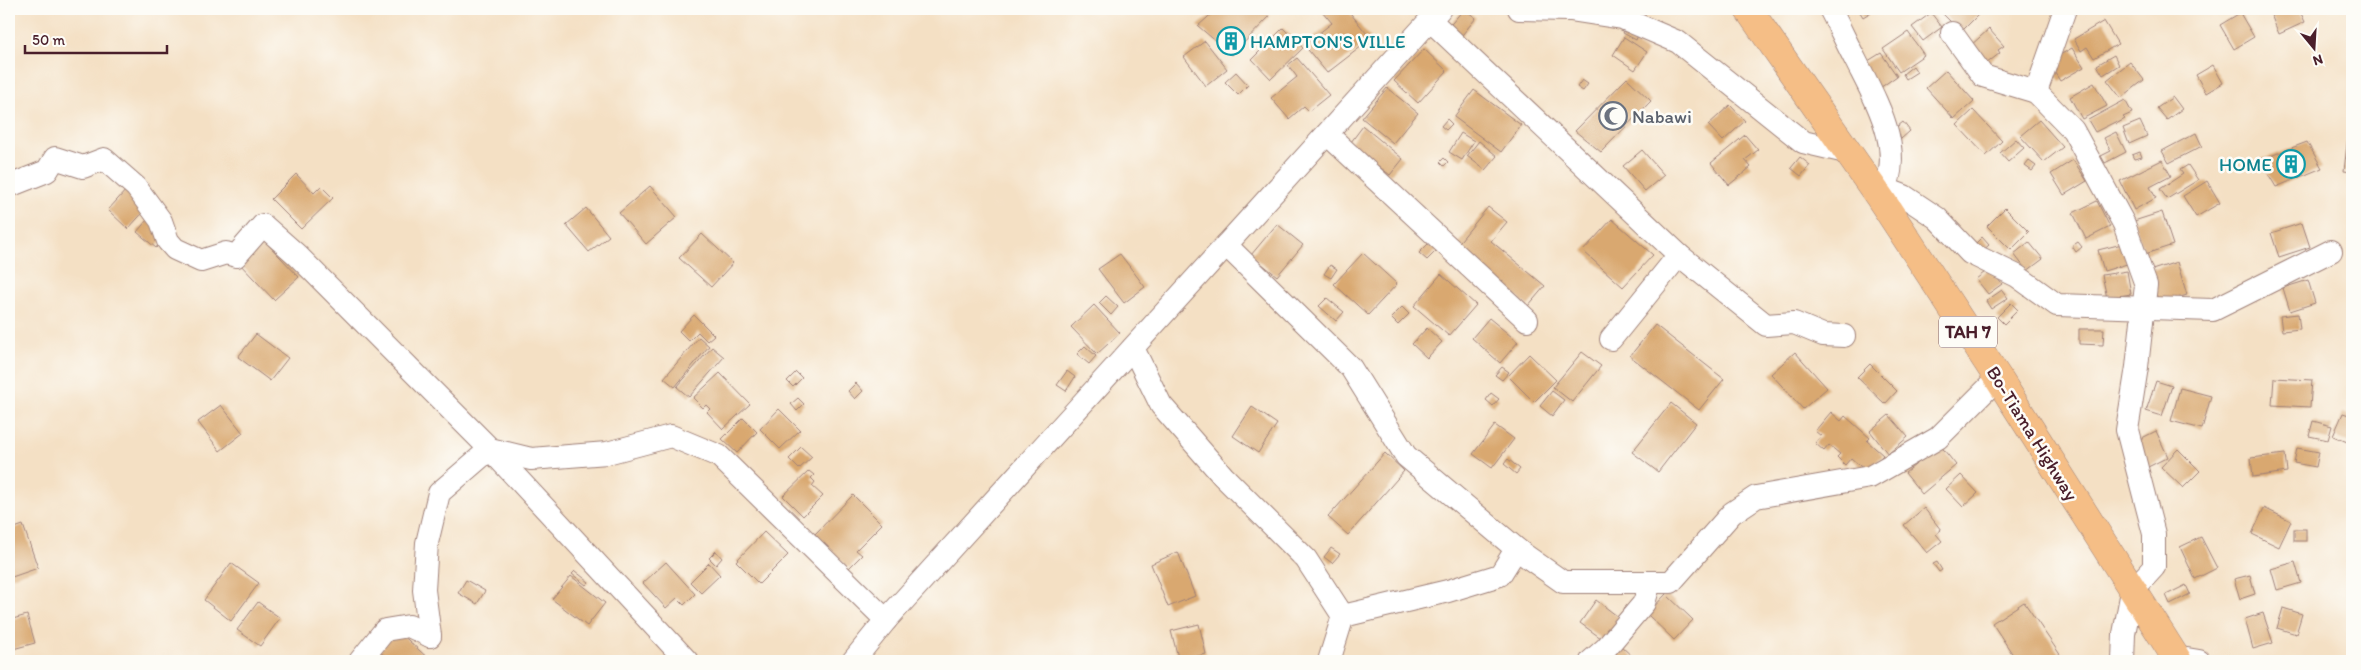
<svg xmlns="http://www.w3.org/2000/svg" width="2361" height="670" font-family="Itim,sans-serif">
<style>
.building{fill:#d9a86f}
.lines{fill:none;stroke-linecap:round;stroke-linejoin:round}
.street-casing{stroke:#9f8078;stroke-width:24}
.highway-casing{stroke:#9f8078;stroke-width:29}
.street{stroke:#fff;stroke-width:22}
.highway{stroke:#f5be86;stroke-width:28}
.labels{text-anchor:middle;stroke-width:5;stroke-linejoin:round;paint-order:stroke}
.shield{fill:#fdfcf7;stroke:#806168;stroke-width:1}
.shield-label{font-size:18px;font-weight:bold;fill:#4a1f2b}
.culture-label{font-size:19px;fill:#0d838f;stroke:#fdfcf7;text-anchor:start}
.worship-label{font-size:19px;fill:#5b616d;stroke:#fdfcf7;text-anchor:start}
.street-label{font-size:19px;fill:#4a1f2b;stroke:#fdfcf7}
</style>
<rect width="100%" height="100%" fill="#fdfcf7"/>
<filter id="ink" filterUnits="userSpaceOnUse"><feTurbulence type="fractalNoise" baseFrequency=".02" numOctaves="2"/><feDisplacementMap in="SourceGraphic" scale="10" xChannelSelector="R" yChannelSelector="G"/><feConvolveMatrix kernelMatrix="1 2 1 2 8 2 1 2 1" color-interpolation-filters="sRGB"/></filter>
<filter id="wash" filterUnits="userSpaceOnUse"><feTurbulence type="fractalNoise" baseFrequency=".0096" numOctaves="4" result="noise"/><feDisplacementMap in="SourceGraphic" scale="20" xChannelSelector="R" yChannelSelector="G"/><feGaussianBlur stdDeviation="1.12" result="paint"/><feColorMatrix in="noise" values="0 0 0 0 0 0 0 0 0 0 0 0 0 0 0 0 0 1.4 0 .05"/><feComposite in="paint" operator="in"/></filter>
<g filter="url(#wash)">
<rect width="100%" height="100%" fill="#f4e0c4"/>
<g id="blocks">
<g class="building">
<polygon points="1217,9 1263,9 1270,16 1232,55 1198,26"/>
<polygon points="1325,9 1347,9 1371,39 1327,73 1304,45 1332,23 1322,11"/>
<polygon points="1464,9 1476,18 1458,40 1446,30"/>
<polygon points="1858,9 1876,9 1863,17"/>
<polygon points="1938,9 1978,9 1981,12 1961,32"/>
<polygon points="2272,9 2299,9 2305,22 2279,34 2269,10"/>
<polygon points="1931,13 1942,27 1923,41 1912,27"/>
<polygon points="2240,13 2254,37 2234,49 2220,25"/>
<polygon points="2104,21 2118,44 2094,58 2087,47 2081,51 2074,39"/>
<polygon points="1626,27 1639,33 1636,40 1623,33"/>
<polygon points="1283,28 1303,48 1271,79 1252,59"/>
<polygon points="1989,29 2004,46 1998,50 2000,53 1986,64 1970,46"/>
<polygon points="1908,32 1924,55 1899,72 1883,49"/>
<polygon points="1624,37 1647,52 1635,70 1613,55"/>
<polygon points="1205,41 1227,69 1206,86 1184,57"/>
<polygon points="2072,48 2084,67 2060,81 2048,62"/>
<polygon points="1424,49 1447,71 1418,103 1394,81"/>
<polygon points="1881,53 1897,76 1877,90 1860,66"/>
<polygon points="2114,55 2119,65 2103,75 2097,65"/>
<polygon points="1297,58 1329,95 1309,111 1304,106 1289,119 1271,98 1297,77 1288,65"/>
<polygon points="2130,62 2144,80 2121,98 2107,80"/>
<polygon points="2213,65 2223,83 2206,93 2196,75"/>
<polygon points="1913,66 1917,72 1906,79 1903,74"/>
<polygon points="1946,70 1974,101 1954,119 1926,88"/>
<polygon points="1236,72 1248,85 1238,95 1225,82"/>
<polygon points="1627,78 1651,101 1601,152 1575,131"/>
<polygon points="1582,80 1588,84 1583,91 1577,87"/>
<polygon points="2094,83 2107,106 2082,119 2070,97"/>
<polygon points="1387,88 1418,113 1393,143 1362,118"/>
<polygon points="1474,90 1521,125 1501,152 1454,117"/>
<polygon points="2173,97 2182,109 2167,120 2157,108"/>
<polygon points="2125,100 2132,113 2123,117 2125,119 2116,124 2115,122 2095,132 2088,120"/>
<polygon points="1730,105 1745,121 1723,141 1708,125"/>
<polygon points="1973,110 2002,141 1986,156 1957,125"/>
<polygon points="1447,119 1452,124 1446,130 1441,126"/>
<polygon points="2039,120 2063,147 2044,162 2020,136"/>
<polygon points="2140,121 2147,136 2129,144 2123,128"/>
<polygon points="1903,122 1910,131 1901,139 1893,130"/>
<polygon points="1363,126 1403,159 1390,175 1373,162 1371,165 1359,154 1362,151 1351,142"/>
<polygon points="2349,126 2352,126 2352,172 2344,171"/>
<polygon points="2116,132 2126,152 2105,163 2101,156 2111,151 2104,138"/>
<polygon points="1461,133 1474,141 1462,160 1449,152"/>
<polygon points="2196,133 2202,146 2169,163 2162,151"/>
<polygon points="1745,135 1758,150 1745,160 1751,167 1729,185 1711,163"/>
<polygon points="2016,139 2024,148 2008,162 2000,153"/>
<polygon points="1479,141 1497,156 1485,170 1467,156"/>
<polygon points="2307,142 2322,168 2276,187 2260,160"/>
<polygon points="1642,150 1664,175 1645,191 1623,166"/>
<polygon points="2140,152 2142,157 2134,159 2132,155"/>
<polygon points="1800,157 1810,165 1801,176 1791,168"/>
<polygon points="1444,158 1448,162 1444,166 1440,162"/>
<polygon points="2073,160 2087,181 2064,195 2051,174"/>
<polygon points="2162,160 2171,176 2150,187 2156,198 2134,210 2120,181"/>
<polygon points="2029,161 2036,166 2032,171 2025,166"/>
<polygon points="2188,165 2198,180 2167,199 2160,189 2183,174 2180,170"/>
<polygon points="296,174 314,193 321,186 333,198 301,229 271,199"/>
<polygon points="2207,181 2220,203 2196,217 2183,196"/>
<polygon points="650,186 677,217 646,244 619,213"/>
<polygon points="127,189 147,208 128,229 108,210"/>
<polygon points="2097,201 2110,227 2086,239 2073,213"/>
<polygon points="1488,207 1507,222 1491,241 1545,286 1528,306 1456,246"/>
<polygon points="586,208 609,236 589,252 566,225"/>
<polygon points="2005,208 2029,232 2011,250 1987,226"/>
<polygon points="2162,212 2173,245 2145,254 2134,221"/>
<polygon points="1612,219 1653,255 1623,287 1583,251"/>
<polygon points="147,220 165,236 156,248 137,232"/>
<polygon points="2302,223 2310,247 2279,257 2271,233"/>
<polygon points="1277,224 1303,245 1277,276 1251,255"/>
<polygon points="702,234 733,263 711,287 679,258"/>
<polygon points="1982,237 1989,245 1981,252 1974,245"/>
<polygon points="262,238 299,277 274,300 237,261"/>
<polygon points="1430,242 1438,249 1427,260 1419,253"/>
<polygon points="2029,242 2043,259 2027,271 2014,254"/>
<polygon points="2078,242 2082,247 2076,252 2072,246"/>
<polygon points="2122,244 2127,264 2104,271 2098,250"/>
<polygon points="1363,253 1397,284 1368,315 1334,284"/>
<polygon points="1120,254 1145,287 1124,303 1098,269"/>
<polygon points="2177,262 2187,295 2159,303 2149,271"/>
<polygon points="1330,265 1337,269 1331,278 1324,274"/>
<polygon points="1989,269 2002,284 1988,294 1976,279"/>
<polygon points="2127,271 2131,294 2107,298 2102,275"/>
<polygon points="1441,274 1476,305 1449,336 1414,306"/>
<polygon points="2308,280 2315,303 2290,311 2283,288"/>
<polygon points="2002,290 2008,298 1991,309 1986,301"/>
<polygon points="1106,296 1118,307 1111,315 1099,303"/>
<polygon points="1327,298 1344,312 1336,321 1319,306"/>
<polygon points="2011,303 2018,310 2004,324 1997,317"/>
<polygon points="1094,305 1120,333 1097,354 1071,327"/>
<polygon points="1402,307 1409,314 1398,325 1391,318"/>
<polygon points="2298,314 2300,329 2282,331 2280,316"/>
<polygon points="694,315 714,335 707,341 698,332 689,341 679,331"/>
<polygon points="1489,318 1518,342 1500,363 1472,338"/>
<polygon points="1655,325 1724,379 1699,410 1630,356"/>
<polygon points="1427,328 1442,342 1427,358 1412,344"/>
<polygon points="2079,329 2104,329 2103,345 2079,344"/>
<polygon points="256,334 288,358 270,381 238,357"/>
<polygon points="699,337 709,346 675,387 664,378"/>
<polygon points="1085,346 1096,356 1089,364 1077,354"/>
<polygon points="712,347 724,357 689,397 677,387"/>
<polygon points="1582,352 1601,366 1572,402 1553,387"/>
<polygon points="1795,352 1827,388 1803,409 1771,374"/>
<polygon points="1529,354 1556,380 1534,402 1508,376"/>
<polygon points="1870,364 1897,391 1885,404 1857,377"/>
<polygon points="1502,367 1509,372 1502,380 1495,375"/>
<polygon points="1067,371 1075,377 1066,391 1057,385"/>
<polygon points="796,372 802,378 793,387 787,381"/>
<polygon points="720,373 750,404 723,429 707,412 710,409 706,405 703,408 693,398"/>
<polygon points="2274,378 2312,380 2310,407 2272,405"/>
<polygon points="2156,381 2172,386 2162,416 2146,411"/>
<polygon points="856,383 863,391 855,399 848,391"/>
<polygon points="2180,388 2211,396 2202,429 2171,421"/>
<polygon points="1552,391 1564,400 1552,416 1540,406"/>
<polygon points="1491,393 1499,399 1493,406 1486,400"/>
<polygon points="798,398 804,404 797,411 791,404"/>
<polygon points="1671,403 1696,423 1658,472 1632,452"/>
<polygon points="221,405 243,433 220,451 198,422"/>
<polygon points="1252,407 1277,424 1258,453 1233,436"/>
<polygon points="779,409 800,430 780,449 760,429"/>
<polygon points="1831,412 1841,421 1845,416 1870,438 1867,441 1883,455 1867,472 1851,458 1845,465 1837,457 1840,454 1829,445 1824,451 1815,443 1821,436 1815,431"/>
<polygon points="2343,413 2352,416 2352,444 2333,436"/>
<polygon points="1889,415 1908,437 1888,454 1870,431"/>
<polygon points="743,418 757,432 737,453 722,439"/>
<polygon points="2313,421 2332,426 2328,440 2309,436"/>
<polygon points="1495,425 1514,439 1492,468 1473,454"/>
<polygon points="2156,431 2168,457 2148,467 2136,441"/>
<polygon points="1940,445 1956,465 1922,494 1905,473"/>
<polygon points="801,447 812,457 799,469 789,459"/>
<polygon points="2297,448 2319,452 2316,467 2294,463"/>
<polygon points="2178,449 2200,471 2183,488 2161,467"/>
<polygon points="1385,453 1404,471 1348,535 1328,517"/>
<polygon points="2285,454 2287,472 2253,477 2251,458"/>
<polygon points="1508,459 1520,469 1516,474 1504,464"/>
<polygon points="809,471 814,475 811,478 815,482 812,486 823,496 803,516 783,496"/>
<polygon points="1961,475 1978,493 1963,507 1946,489"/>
<polygon points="853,495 882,524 856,550 862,555 849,568 815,534"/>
<polygon points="1924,508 1941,530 1936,534 1942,541 1927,553 1904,525"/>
<polygon points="2264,508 2291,521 2279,547 2252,534"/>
<polygon points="23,525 38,568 9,578 9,530"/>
<rect x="2294" y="529" width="12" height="12"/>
<polygon points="764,532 788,555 759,584 736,561"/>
<polygon points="2201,537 2217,568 2195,579 2180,547"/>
<polygon points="1331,548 1340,554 1332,563 1324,557"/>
<polygon points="716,551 722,558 716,565 709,558"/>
<polygon points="1178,552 1195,596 1168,607 1151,564"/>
<polygon points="666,562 695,594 684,605 677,598 666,608 643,583"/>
<polygon points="1937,562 1942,570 1939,572 1933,564"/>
<polygon points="2295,562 2301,583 2277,590 2271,569"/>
<polygon points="231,563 259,583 231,621 204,600"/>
<polygon points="709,563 720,575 701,593 690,582"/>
<polygon points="575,571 589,582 586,585 572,574"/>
<polygon points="2250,575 2255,594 2240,599 2234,579"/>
<polygon points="571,576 605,603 587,626 552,599"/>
<polygon points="466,580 485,591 477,604 458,593"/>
<polygon points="2186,585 2190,594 2170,604 2166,595"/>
<polygon points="1666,594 1693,620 1674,640 1647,614"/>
<polygon points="1596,600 1621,619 1605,641 1580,623"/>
<polygon points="258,602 280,618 260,646 237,630"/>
<polygon points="2024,602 2061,656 2053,661 2017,661 1992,623"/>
<polygon points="2283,608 2302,614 2296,634 2277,628"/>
<polygon points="2263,613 2273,643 2253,649 2245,619"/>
<polygon points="27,615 35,643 13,649 9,633 9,620"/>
<polygon points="1199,624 1206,654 1179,661 1171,631"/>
<polygon points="397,630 431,661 391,661 379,651"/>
<polygon points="1620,645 1637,661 1605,661"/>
</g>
</g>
</g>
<g filter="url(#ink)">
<use href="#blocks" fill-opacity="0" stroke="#9f8078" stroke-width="1"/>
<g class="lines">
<defs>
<g id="street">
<polyline points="1519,9 1570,10 1622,18 1678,42 1803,142 1850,153"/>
<path d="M1830 9C1839 26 1847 44 1856 61 1876 101 1908 154 1880 198"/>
<polyline points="2065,9 2036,92 2073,130 2124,224 2146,285 2137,367 2127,430 2154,534 2154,567 2132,591 2124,634 2123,661"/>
<polyline points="1430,20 1679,255 1611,339"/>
<polyline points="1952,33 1983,76 2036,92"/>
<polyline points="1327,134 1527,320"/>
<polyline points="9,186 47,171 55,158 83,167 104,159 136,187 161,221 168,241 175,249 201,261 226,253 236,256 263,225 297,255 490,449 531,459 607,453 671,436 719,456 886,620"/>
<polyline points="1886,189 1904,196 1937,218 1970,253 2017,276 2057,305 2213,310 2331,251"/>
<polyline points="1226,245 1351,368 1406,456 1519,551 1563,582 1671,582 1732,513 1756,497 1870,477 1938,438 1998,378"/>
<polyline points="1679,255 1766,325 1794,323 1823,335 1844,336"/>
<polyline points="1133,348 1161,405 1223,476 1306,559 1343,616 1329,661"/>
<polyline points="1343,616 1448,591 1500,575 1515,551 1519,551"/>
<polyline points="430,636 424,590 427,543 439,493 490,449 687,661"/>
<polyline points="2175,657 2199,661"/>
<polyline points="360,661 385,630 409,626 430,636"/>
<polyline points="853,661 886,620 1440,9"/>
<polyline points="1591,661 1606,648 1644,603 1650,582"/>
</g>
<polyline id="highway" points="1748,9 1880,198 1998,378 2178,661"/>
</defs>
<use href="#street" class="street-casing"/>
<use href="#highway" class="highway-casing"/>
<use href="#street" class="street"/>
<use href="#highway" class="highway"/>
</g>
</g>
<defs>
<symbol id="building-ring" viewBox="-11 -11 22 22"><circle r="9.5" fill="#fdfcf7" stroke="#0f9aa8" stroke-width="1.5"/><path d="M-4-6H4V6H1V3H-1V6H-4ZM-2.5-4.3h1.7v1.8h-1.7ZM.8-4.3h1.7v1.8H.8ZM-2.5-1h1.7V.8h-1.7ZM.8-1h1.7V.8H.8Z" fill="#0f9aa8"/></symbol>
<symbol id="mosque-ring" viewBox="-11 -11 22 22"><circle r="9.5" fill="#fdfcf7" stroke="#6b7280" stroke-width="1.5"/><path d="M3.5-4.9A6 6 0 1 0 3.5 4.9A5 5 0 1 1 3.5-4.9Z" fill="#6b7280"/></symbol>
</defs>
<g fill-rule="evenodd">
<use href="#building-ring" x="1215" y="25" width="32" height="32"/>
<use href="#mosque-ring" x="1597" y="100" width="32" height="32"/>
<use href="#building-ring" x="2275" y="148" width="32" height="32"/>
</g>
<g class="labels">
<rect class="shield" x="1939" y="316.5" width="58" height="31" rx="4"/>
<g class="shield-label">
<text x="1968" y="338">TAH 7</text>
</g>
<g class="culture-label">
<text x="1250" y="48">HAMPTON'S VILLE</text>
<text x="2272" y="171" text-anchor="end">HOME</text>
</g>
<g class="worship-label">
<text x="1632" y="123">Nabawi</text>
</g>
<g class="street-label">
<text transform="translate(2033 433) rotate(58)" y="7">Bo-Tiama Highway</text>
</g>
</g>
<rect width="2361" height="670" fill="none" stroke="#fdfcf7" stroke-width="30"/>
<g transform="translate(2314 48) rotate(162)" stroke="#fdfcf7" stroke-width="4" paint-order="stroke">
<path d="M0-4L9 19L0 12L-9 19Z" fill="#4a1f2b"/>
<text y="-8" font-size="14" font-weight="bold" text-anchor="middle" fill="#4a1f2b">N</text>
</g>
<path d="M25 45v8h142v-8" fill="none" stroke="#4a1f2b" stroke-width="2.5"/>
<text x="32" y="45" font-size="15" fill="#4a1f2b" stroke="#fdfcf7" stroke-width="4" paint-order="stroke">50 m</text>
</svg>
